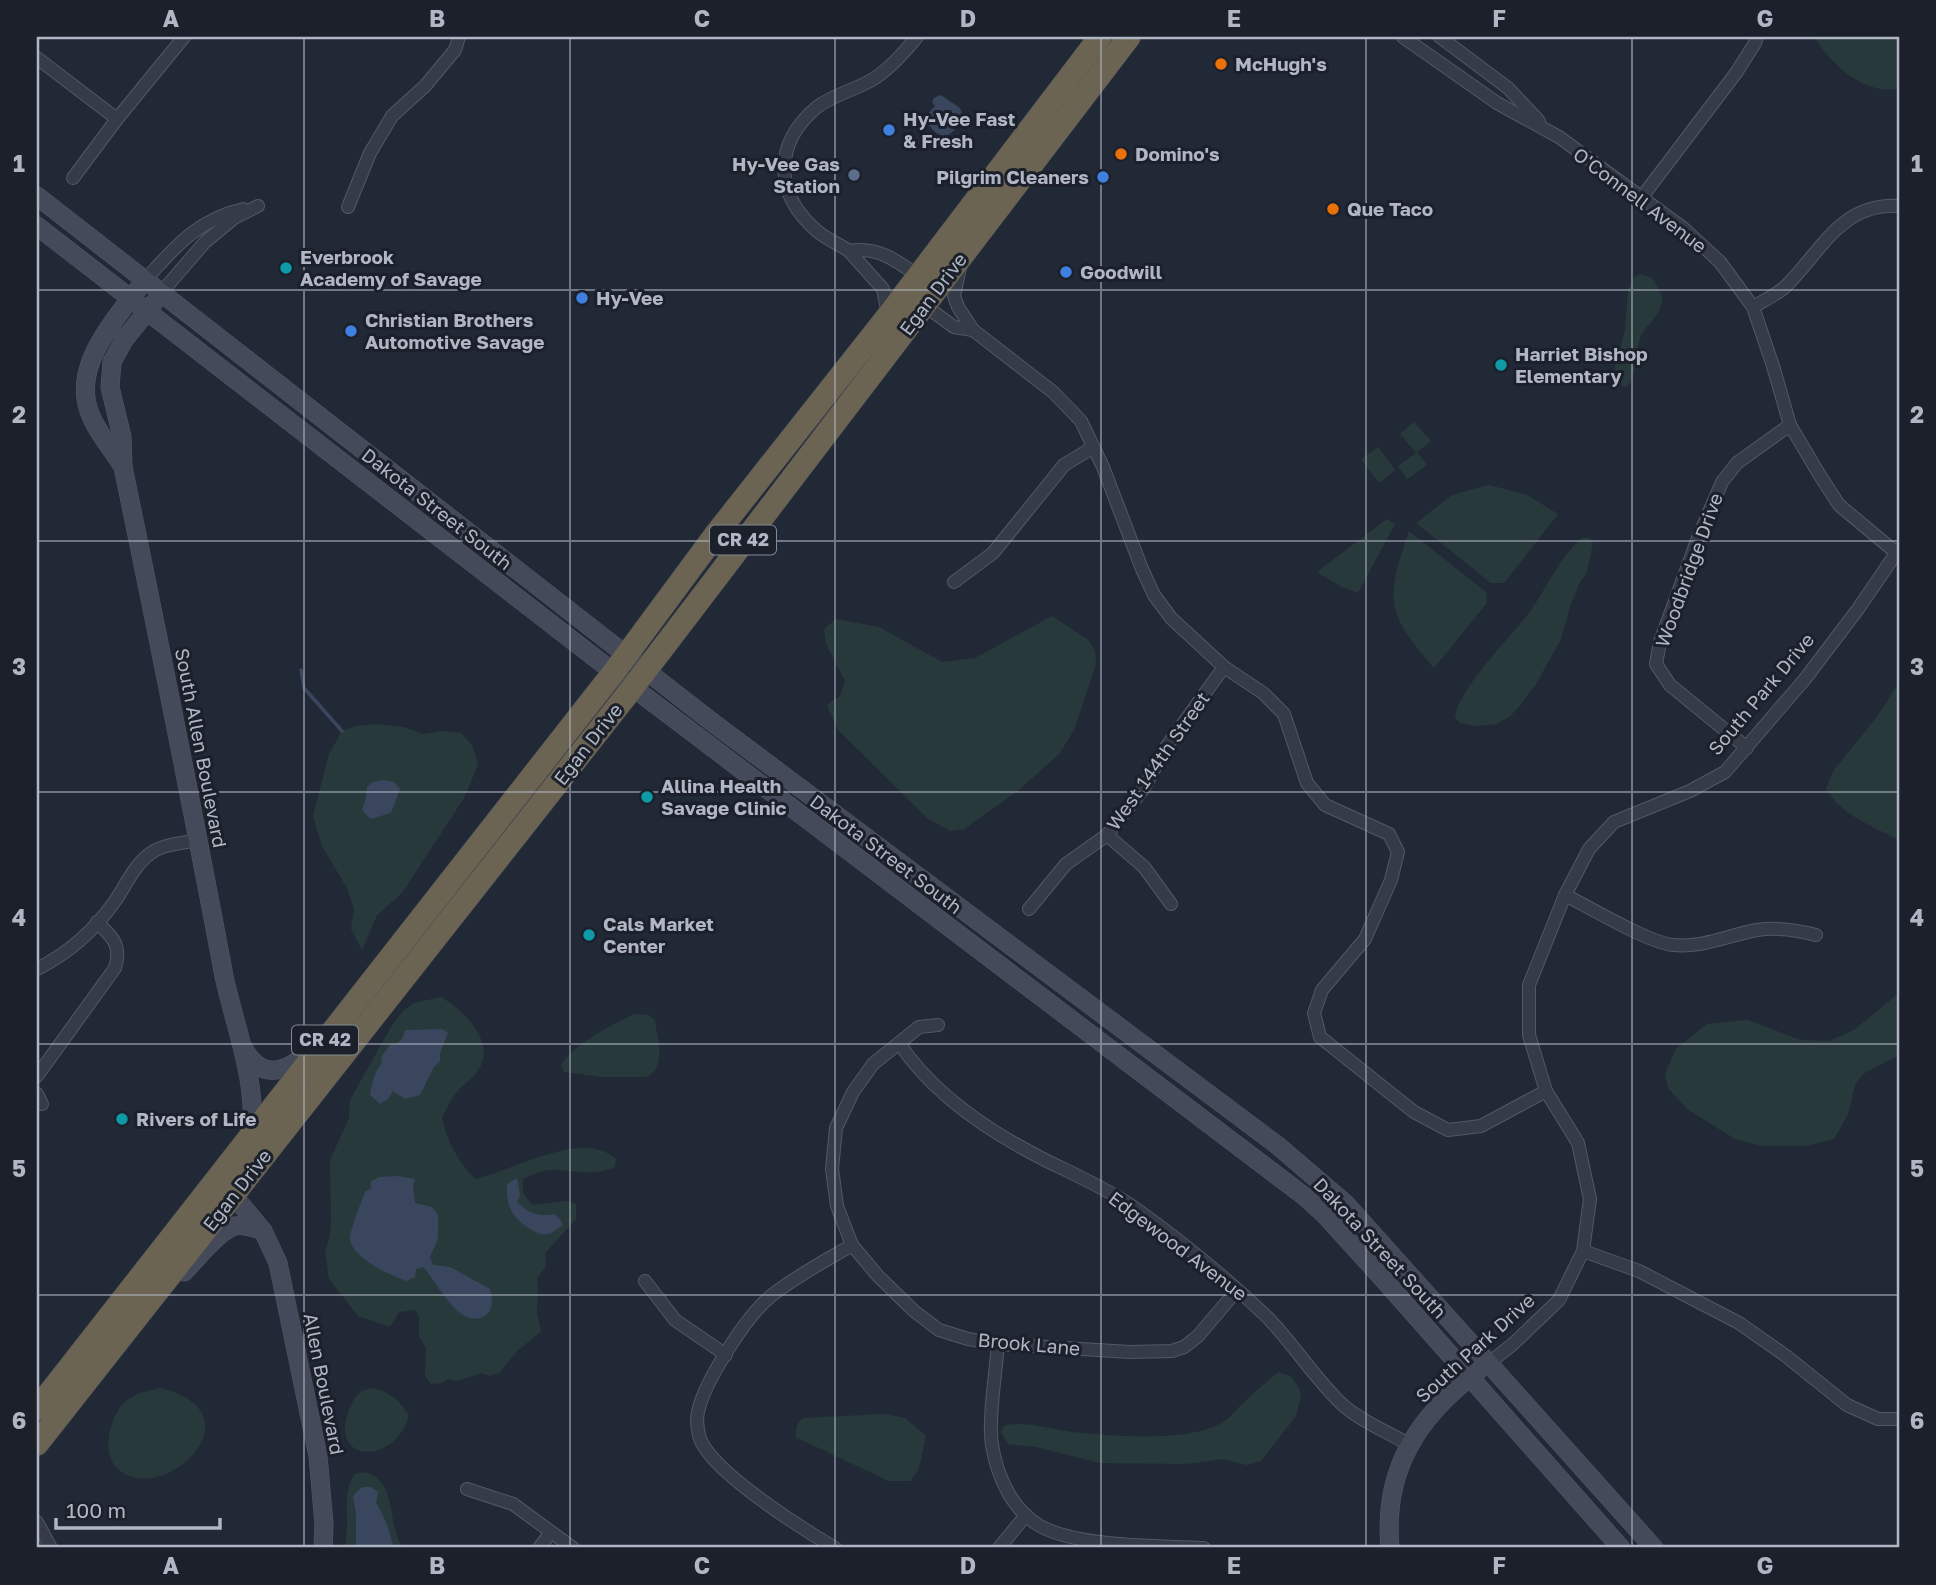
<svg xmlns="http://www.w3.org/2000/svg" width="1936" height="1585" font-family="'Golos Text',sans-serif">
<style>
.green{fill:#28393b}
.water{fill:#39465e}
.lines{fill:none;stroke-linecap:round;stroke-linejoin:round}
.stream{stroke:#39465e;stroke-width:3.5}
.street-casing{stroke:#535964;stroke-width:14}
.secondary-casing{stroke:#535964;stroke-width:19}
.highway-casing{stroke:#404651;stroke-width:24}
.street{stroke:#353b47;stroke-width:12}
.secondary{stroke:#444a59;stroke-width:18}
.highway{stroke:#6c6453;stroke-width:23}
.grid{fill:none;stroke:#b0b6c3;stroke-width:2;stroke-opacity:0.55}
.food-dot{fill:#e8710a;stroke:#1b202b;stroke-width:2.5}
.shop-dot{fill:#3f7fe0;stroke:#1b202b;stroke-width:2.5}
.service-dot{fill:#5c6f8a;stroke:#1b202b;stroke-width:2.5}
.culture-dot{fill:#0f9aa8;stroke:#1b202b;stroke-width:2.5}
.labels{text-anchor:middle;stroke-width:6;stroke-linejoin:round;paint-order:stroke}
.shield{fill:#1b202b;stroke:#838995;stroke-width:2}
.shield-label{font-size:18px;font-weight:bold;fill:#b0b6c3}
.poi-label{font-size:19px;font-weight:bold;fill:#b0b6c3;stroke:#1b202b;text-anchor:start}
.street-label{font-size:19px;fill:#b0b6c3;stroke:#1b202b}
.neatline{fill:none;stroke:#b0b6c3;stroke-width:2.5}
.grid-label{font-size:23px;text-anchor:middle;font-weight:bold;fill:#b0b6c3}
</style>
<rect width="100%" height="100%" fill="#222936"/>
<g class="green">
<path d="M1815 37H1899V89C1894 89 1887 90 1882 89 1855 86 1827 59 1815 37Z"/>
<path d="M1640 274 1652 278C1655 283 1661 292 1662 298 1663 313 1647 324 1641 336 1634 352 1639 379 1625 387L1619 384 1614 370 1625 330 1628 289 1634 277Z"/>
<polygon points="1414,422 1431,441 1417,452 1427,465 1407,479 1398,466 1416,453 1400,434"/>
<polygon points="1378,447 1395,470 1379,483 1361,459"/>
<polygon points="1489,485 1527,495 1558,514 1504,583 1491,583 1416,523 1452,495"/>
<polygon points="1387,519 1395,524 1358,593 1340,586 1317,572"/>
<path d="M1409 531 1486 592 1487 603 1434 668C1386 613 1385 600 1409 531Z"/>
<path d="M1582 538H1589L1593 543 1587 572 1579 584 1571 604 1561 639 1536 684 1519 707 1509 717 1496 724 1474 726 1460 723 1455 717C1459 688 1510 638 1529 613 1547 588 1558 559 1582 538Z"/>
<polygon points="1052,616 1087,639 1095,650 1096,664 1074,730 1060,753 1019,790 964,829 950,831 927,818 838,730 827,705 840,696 845,681 826,644 824,629 836,619 879,627 942,662 975,658"/>
<path d="M1899 682V840C1874 827 1841 815 1826 789L1834 770 1877 717Z"/>
<polygon points="376,724 404,727 423,734 441,731 461,733 472,745 478,765 464,798 402,893 377,915 362,950 351,929 354,909 347,888 322,846 313,816 329,754 342,731 355,726"/>
<polygon points="1899,993 1899,1055 1863,1074 1855,1085 1848,1114 1834,1139 1805,1146 1763,1146 1735,1139 1687,1109 1668,1088 1665,1074 1676,1049 1707,1024 1748,1020 1800,1040 1829,1041 1854,1030"/>
<path d="M441 997C463 1010 496 1041 479 1069 474 1077 466 1083 459 1089 452 1097 447 1108 442 1118 447 1141 458 1162 475 1179 512 1171 583 1128 616 1159L615 1167C595 1176 578 1171 557 1170 546 1169 533 1174 523 1179V1193L532 1205 565 1201 576 1204V1219L545 1253 546 1266 538 1277 537 1314 541 1332 518 1350 500 1372 490 1376 481 1373 458 1381 447 1379 442 1383 431 1384 425 1376 426 1348 419 1336V1317L415 1310 399 1312 390 1327 358 1316 329 1279 325 1252 329 1239 331 1225 330 1160 349 1118 350 1100 391 1027 403 1011 414 1003Z"/>
<path d="M635 1014 649 1015 655 1020C657 1038 667 1066 647 1077H601L564 1072 561 1066C571 1045 615 1023 635 1014Z"/>
<path d="M1279 1372 1292 1377 1299 1389 1301 1395 1296 1416 1261 1461 1247 1465 1223 1459 1186 1464 1100 1463 1036 1447 1008 1444 1001 1432 1004 1426C1026 1420 1050 1430 1073 1432 1112 1436 1189 1443 1223 1422 1230 1418 1236 1410 1242 1404 1254 1392 1266 1382 1279 1372Z"/>
<path d="M160 1388C264 1413 162 1509 118 1469 101 1454 109 1421 122 1405 132 1394 146 1391 160 1388Z"/>
<path d="M372 1388C389 1391 399 1400 409 1415 395 1467 326 1463 350 1408 355 1396 359 1390 372 1388Z"/>
<polygon points="884,1414 905,1418 926,1436 919,1468 911,1481 889,1481 795,1437 798,1422 803,1418"/>
<path d="M365 1472C399 1483 386 1524 403 1548H346C345 1538 348 1529 347 1519 347 1501 345 1492 354 1474Z"/>
</g>
<g class="water">
<path d="M941 95 960 108 963 117C951 136 944 147 926 121L925 117 935 106 932 102 934 98Z"/>
<polygon points="383,780 394,782 400,789 391,813 371,819 362,810 366,798 367,787 373,782"/>
<path d="M442 1029 448 1033 440 1053V1061L434 1067 420 1095 405 1099 393 1091 388 1099 380 1104 370 1095C372 1084 374 1071 382 1063L381 1057 390 1045C400 1043 403 1040 405 1030Z"/>
<path d="M398 1176 415 1179 413 1186 415 1203 432 1207 438 1215V1239L430 1257 433 1265 450 1267 490 1289C492 1297 494 1308 487 1314 461 1335 436 1280 423 1267L416 1269 415 1277 406 1281C390 1275 353 1259 350 1239 349 1233 362 1200 365 1192L371 1188V1181L380 1177Z"/>
<path d="M517 1178 520 1195 517 1202C529 1213 538 1217 554 1214L560 1219 563 1225C558 1228 553 1233 548 1234 540 1236 534 1231 527 1227 511 1216 506 1205 507 1184Z"/>
<path d="M363 1487H371L378 1492 376 1503C386 1518 389 1532 394 1548H356V1514L353 1497 357 1491Z"/>
</g>
<g class="lines">
<polyline class="stream" points="301,670 304,688 342,731"/>
<defs>
<g id="street">
<polyline points="1403,37 1497,103 1559,137 1683,228 1720,262 1753,307 1773,366 1790,425 1819,474 1839,505 1899,555"/>
<polyline points="1440,37 1508,88 1539,121"/>
<polyline points="37,58 117,119"/>
<polyline points="73,178 117,119 184,37"/>
<polyline points="1642,197 1736,73 1755,43 1757,37"/>
<polyline points="348,207 370,153 392,116 425,86 455,50 459,37"/>
<path d="M849 251C839 244 826 239 817 231 774 194 773 144 817 107 833 95 854 90 870 81 889 70 903 53 917 37"/>
<path d="M145 280C176 246 197 220 243 209"/>
<polyline points="161,293 205,242 234,218 258,206"/>
<polyline points="924,305 954,327 973,330 958,307 954,296 960,268"/>
<path d="M1753 307C1763 301 1776 295 1785 287 1822 251 1840 203 1899 206"/>
<path d="M888 315 883 289 849 251C877 246 896 260 918 276"/>
<polyline points="973,330 1053,392 1081,421 1103,467 1142,569 1154,595 1171,618 1224,667 1263,693 1284,714 1307,783 1325,805 1389,834 1398,852 1391,880 1365,939 1322,990 1314,1013 1320,1037 1414,1112 1448,1130 1481,1126 1546,1091"/>
<polyline points="954,582 993,553 1064,465 1092,448"/>
<polyline points="1747,748 1670,685 1656,664 1660,642 1698,538 1722,482 1737,463 1790,425"/>
<polyline points="1107,835 1144,867 1171,904"/>
<path d="M1565 895C1589 907 1649 943 1673 945 1703 948 1729 935 1757 930 1777 927 1797 930 1816 935"/>
<polyline points="1029,909 1066,864 1107,835 1144,788 1166,747 1224,667"/>
<path d="M37 969C69 953 94 931 115 901 126 885 134 865 151 853 164 844 183 843 198 840"/>
<polyline points="938,1025 919,1027 873,1064 853,1092 836,1128 832,1169 837,1206 852,1245 878,1276 914,1311 939,1330 968,1339 998,1344 1130,1352 1172,1351 1184,1347 1198,1336 1237,1290"/>
<path d="M899 1043C934 1096 991 1133 1047 1161 1076 1175 1105 1188 1132 1206 1178 1239 1223 1275 1264 1314 1293 1342 1314 1379 1344 1406 1362 1422 1388 1432 1408 1444"/>
<path d="M37 1076 115 968C122 945 113 938 97 922"/>
<polyline points="37,1094 42,1104"/>
<polyline points="1583,1251 1639,1271 1739,1323 1786,1356 1847,1405 1878,1419 1899,1419"/>
<polyline points="645,1281 675,1320 726,1355"/>
<path d="M998 1344C996 1371 988 1420 992 1445 997 1476 1012 1510 1040 1526 1078 1547 1160 1546 1204 1548"/>
<polyline points="1489,1363 1513,1344 1559,1300 1583,1251 1590,1199 1578,1143 1546,1091 1529,1035 1529,985 1565,895 1589,849 1614,822 1690,791 1725,772 1805,679 1858,609 1899,549"/>
<polyline points="467,1489 513,1504 573,1548"/>
<polyline points="37,1522 51,1548"/>
<polyline points="539,1548 551,1532"/>
<path d="M835 1548C801 1528 719 1476 702 1443 698 1436 696 1420 698 1412 704 1382 747 1315 771 1296 796 1276 825 1261 852 1245"/>
<polyline points="999,1548 1026,1515"/>
</g>
<g id="secondary">
<polyline points="37,196 712,722 1277,1145 1346,1204 1654,1548"/>
<polyline points="37,226 643,695 1304,1196 1325,1215 1384,1280 1621,1548"/>
<path d="M153 304 124 340 112 362 110 387 122 437 123 467C158 636 192 806 224 976 234 1024 260 1089 250 1137"/>
<path d="M123 467C112 448 96 432 89 411 73 366 113 322 138 289"/>
<path d="M243 1047C261 1082 287 1073 310 1050"/>
<polyline points="233,1195 263,1231 278,1263 318,1456 324,1524 323,1548"/>
<path d="M184 1272C196 1260 219 1230 235 1226 245 1224 255 1228 263 1231"/>
<path d="M1390 1548C1383 1470 1417 1417 1478 1371"/>
</g>
<g id="highway">
<polyline points="37,1409 614,672 716,534 888,316 1100,37"/>
<polyline points="37,1444 633,687 1129,37"/>
</g>
</defs>
<use href="#street" class="street-casing"/>
<use href="#secondary" class="secondary-casing"/>
<use href="#highway" class="highway-casing"/>
<use href="#street" class="street"/>
<use href="#secondary" class="secondary"/>
<use href="#highway" class="highway"/>
</g>
<path class="grid" d="M304 37V1548M570 37V1548M835 37V1548M1101 37V1548M1366 37V1548M1632 37V1548M37 290H1899M37 541H1899M37 792H1899M37 1044H1899M37 1295H1899"/>
<g class="food-dot">
<circle cx="1221" cy="64" r="7"/>
<circle cx="1121" cy="154" r="7"/>
<circle cx="1333" cy="209" r="7"/>
</g>
<g class="shop-dot">
<circle cx="889" cy="130" r="7"/>
<circle cx="1103" cy="177" r="7"/>
<circle cx="1066" cy="272" r="7"/>
<circle cx="582" cy="298" r="7"/>
<circle cx="351" cy="331" r="7"/>
</g>
<circle class="service-dot" cx="854" cy="175" r="7"/>
<g class="culture-dot">
<circle cx="286" cy="268" r="7"/>
<circle cx="1501" cy="365" r="7"/>
<circle cx="647" cy="797" r="7"/>
<circle cx="589" cy="935" r="7"/>
<circle cx="122" cy="1119" r="7"/>
</g>
<g class="labels">
<g class="shield">
<rect x="710" y="525.5" width="66" height="29" rx="5"/>
<rect x="292" y="1025.5" width="66" height="29" rx="5"/>
</g>
<g class="shield-label">
<text x="743" y="546">CR 42</text>
<text x="325" y="1046">CR 42</text>
</g>
<g class="poi-label">
<text x="1235" y="71">McHugh's</text>
<text x="903" y="126">Hy-Vee Fast<tspan x="903" dy="22">&amp; Fresh</tspan></text>
<text x="1135" y="161">Domino's</text>
<text x="840" y="171" text-anchor="end">Hy-Vee Gas<tspan x="840" dy="22">Station</tspan></text>
<text x="1089" y="184" text-anchor="end">Pilgrim Cleaners</text>
<text x="1347" y="216">Que Taco</text>
<text x="300" y="264">Everbrook<tspan x="300" dy="22">Academy of Savage</tspan></text>
<text x="1080" y="279">Goodwill</text>
<text x="596" y="305">Hy-Vee</text>
<text x="365" y="327">Christian Brothers<tspan x="365" dy="22">Automotive Savage</tspan></text>
<text x="1515" y="361">Harriet Bishop<tspan x="1515" dy="22">Elementary</tspan></text>
<text x="661" y="793">Allina Health<tspan x="661" dy="22">Savage Clinic</tspan></text>
<text x="603" y="931">Cals Market<tspan x="603" dy="22">Center</tspan></text>
<text x="136" y="1126">Rivers of Life</text>
</g>
<g class="street-label">
<text transform="translate(1640 200) rotate(37)" y="7">O'Connell Avenue</text>
<text transform="translate(933 294) rotate(-53)" y="7">Egan Drive</text>
<text transform="translate(437 509) rotate(38)" y="7">Dakota Street South</text>
<text transform="translate(1689 570) rotate(-70)" y="7">Woodbridge Drive</text>
<text transform="translate(1761 694) rotate(-50)" y="7">South Park Drive</text>
<text transform="translate(588 744) rotate(-52)" y="7">Egan Drive</text>
<text transform="translate(201 748) rotate(79)" y="7">South Allen Boulevard</text>
<text transform="translate(1158 761) rotate(-55)" y="7">West 144th Street</text>
<text transform="translate(886 854) rotate(37)" y="7">Dakota Street South</text>
<text transform="translate(237 1190) rotate(-52)" y="7">Egan Drive</text>
<text transform="translate(1178 1246) rotate(37)" y="7">Edgewood Avenue</text>
<text transform="translate(1380 1248) rotate(47)" y="7">Dakota Street South</text>
<text transform="translate(1029 1344) rotate(5)" y="7">Brook Lane</text>
<text transform="translate(1475 1348) rotate(-42)" y="7">South Park Drive</text>
<text transform="translate(324 1384) rotate(79)" y="7">Allen Boulevard</text>
</g>
</g>
<rect width="1936" height="1585" fill="none" stroke="#1b202b" stroke-width="77"/>
<path d="M56 1518v10h164v-10" fill="none" stroke="#b0b6c3" stroke-width="3.5"/>
<text x="66" y="1518" font-size="21" fill="#b0b6c3" stroke="#1b202b" stroke-width="5" paint-order="stroke">100 m</text>
<rect x="38" y="38" width="1860" height="1508" class="neatline"/>
<g class="grid-label">
<text x="171" y="27">A</text>
<text x="437" y="27">B</text>
<text x="702" y="27">C</text>
<text x="968" y="27">D</text>
<text x="1234" y="27">E</text>
<text x="1499" y="27">F</text>
<text x="1765" y="27">G</text>
<text x="19" y="172">1</text>
<text x="1917" y="172">1</text>
<text x="19" y="423">2</text>
<text x="1917" y="423">2</text>
<text x="19" y="675">3</text>
<text x="1917" y="675">3</text>
<text x="19" y="926">4</text>
<text x="1917" y="926">4</text>
<text x="19" y="1177">5</text>
<text x="1917" y="1177">5</text>
<text x="19" y="1429">6</text>
<text x="1917" y="1429">6</text>
<text x="171" y="1574">A</text>
<text x="437" y="1574">B</text>
<text x="702" y="1574">C</text>
<text x="968" y="1574">D</text>
<text x="1234" y="1574">E</text>
<text x="1499" y="1574">F</text>
<text x="1765" y="1574">G</text>
</g>
</svg>
